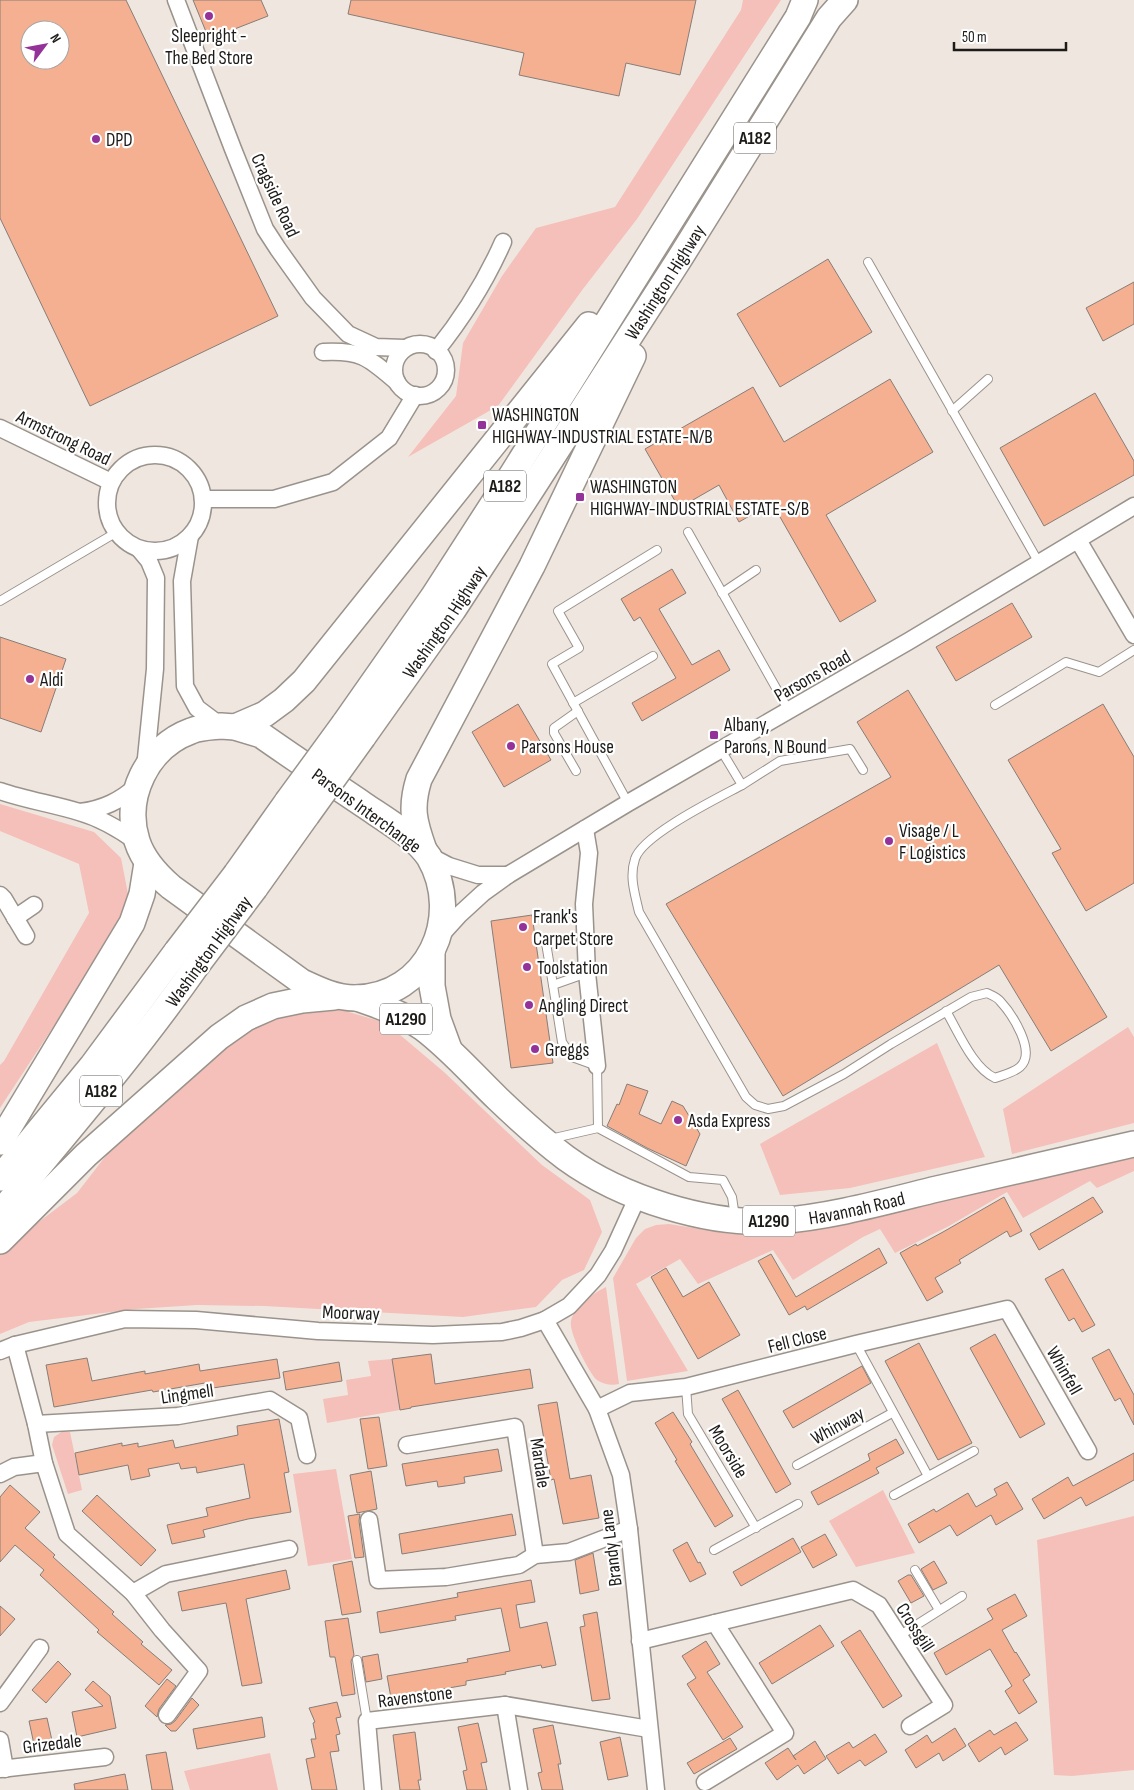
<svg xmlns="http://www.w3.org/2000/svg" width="1134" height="1790" font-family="'Sofia Sans Condensed',sans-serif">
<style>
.green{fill:#f4c0b9}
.building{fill:#f4b090;stroke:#877d79;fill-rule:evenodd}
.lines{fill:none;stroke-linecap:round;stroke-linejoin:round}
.service-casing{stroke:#9a938c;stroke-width:10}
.minor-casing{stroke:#9a938c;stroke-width:19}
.primary-casing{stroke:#9a938c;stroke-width:28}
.service{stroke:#fff;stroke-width:8}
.minor{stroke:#fff;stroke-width:16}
.primary{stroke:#fff;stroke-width:25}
.primary-bridge-casing{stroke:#9a938c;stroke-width:28;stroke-linecap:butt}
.primary-bridge{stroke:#fff;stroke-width:25}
.poi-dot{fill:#943299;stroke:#fff;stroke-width:2}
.labels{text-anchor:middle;stroke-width:4.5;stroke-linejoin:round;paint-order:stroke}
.shield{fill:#fff;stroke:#615f5d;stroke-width:1}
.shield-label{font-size:18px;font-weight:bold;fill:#1d1b18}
.poi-label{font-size:19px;fill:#1d1b18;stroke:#fff;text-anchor:start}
.street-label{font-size:19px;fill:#1d1b18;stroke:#fff}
</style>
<rect width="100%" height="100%" fill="#efe7df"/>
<g class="green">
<polygon points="743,0 781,0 637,219 583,289 498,406 408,457 456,396 463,343 502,276 536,228 615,207 741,10"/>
<polygon points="0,804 94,832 121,858 130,904 55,1024 0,1108 0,1065 4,1061 89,913 79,864 0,831"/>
<polygon points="342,1010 386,1023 444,1072 542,1165 590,1200 602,1232 584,1270 562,1280 536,1307 463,1317 264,1306 197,1305 136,1309 29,1322 0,1334 0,1255 11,1243 77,1193 122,1135 233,1039 269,1017"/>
<polygon points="1128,1027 1134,1037 1134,1123 1012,1154 1003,1109"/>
<polygon points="937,1043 985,1157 850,1188 780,1195 760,1144"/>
<polygon points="1134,1153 1134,1171 1097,1188 1090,1181 1023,1218 1007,1192 949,1226 895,1253 880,1229 863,1237 793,1280 773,1250 698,1284 680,1259 636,1284 688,1371 627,1381 613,1278 636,1238 645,1229 656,1225 669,1224 731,1234 762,1235 828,1226"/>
<path d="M606 1287 619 1384C611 1386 603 1384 597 1380 589 1374 568 1330 571 1321 574 1306 594 1293 606 1287Z"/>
<polygon points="392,1359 400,1410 327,1423 323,1399 348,1395 346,1380 371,1376 368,1361"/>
<polygon points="63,1431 70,1432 82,1490 68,1494 52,1445 54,1437"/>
<polygon points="336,1469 352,1559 308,1566 293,1474"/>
<polygon points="883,1490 915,1553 856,1567 829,1521"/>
<polygon points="1134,1516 1134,1770 1072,1776 1054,1775 1037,1540"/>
<polygon points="270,1753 278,1790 190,1790 184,1771"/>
</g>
<g class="building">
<path d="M0 0H126L278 316 90 406 0 218ZM30 30H60V60H30Z"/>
<polygon points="193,0 261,0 268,16 209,39"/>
<polygon points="351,0 696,0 680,75 626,63 619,96 519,75 524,53 348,14"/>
<polygon points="828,259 872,332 780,387 737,314"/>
<polygon points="1134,282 1134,324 1103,341 1086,308"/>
<polygon points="890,379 933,452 826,515 876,601 840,622 772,503 739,522 719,485 679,508 645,449 753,387 784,442"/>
<polygon points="1095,393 1134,461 1134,475 1044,526 1000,448"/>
<polygon points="672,569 686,593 659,609 692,665 719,650 730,670 642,721 632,703 676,678 640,617 634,621 621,599"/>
<polygon points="1012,603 1032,637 956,681 936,647"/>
<polygon points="0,637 66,659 41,732 0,718"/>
<polygon points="908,690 1107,1017 1051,1051 999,965 783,1096 666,904 891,777 857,722"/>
<polygon points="518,704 551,760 504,787 472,732"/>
<polygon points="1103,704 1134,757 1134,883 1086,911 1052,853 1061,849 1008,760"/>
<polygon points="532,915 553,1063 511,1068 491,921"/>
<polygon points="627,1084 648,1091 639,1114 661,1124 672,1101 683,1106 700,1134 686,1166 647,1148 607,1126 617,1104 619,1105"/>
<polygon points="1004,1197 1022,1231 1010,1237 1007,1231 959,1260 961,1263 935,1278 943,1292 927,1301 900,1253 916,1244 917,1246 943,1232"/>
<polygon points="1093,1197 1103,1212 1039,1250 1030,1234"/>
<polygon points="879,1248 887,1263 807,1310 805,1306 789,1315 758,1261 771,1254 796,1297"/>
<polygon points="666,1268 683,1297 709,1282 740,1335 698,1359 651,1277"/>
<polygon points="1063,1269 1095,1325 1082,1332 1074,1318 1069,1321 1045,1279"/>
<polygon points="995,1334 1045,1424 1020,1438 970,1348"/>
<polygon points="919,1343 972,1443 938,1460 885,1361"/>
<polygon points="1109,1349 1134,1395 1134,1425 1120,1398 1115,1401 1092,1358"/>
<polygon points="431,1354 435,1384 530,1369 533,1388 411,1407 411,1408 400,1410 392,1359"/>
<polygon points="87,1358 92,1381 145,1371 145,1374 199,1364 200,1371 277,1359 280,1378 206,1389 205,1383 153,1392 152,1390 54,1407 46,1365"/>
<polygon points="339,1362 342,1381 286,1390 283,1372"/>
<polygon points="862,1366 871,1383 793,1428 783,1411"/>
<polygon points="738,1390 791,1484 776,1493 722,1399"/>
<polygon points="557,1402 570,1479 591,1475 599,1518 563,1524 554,1479 551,1480 538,1405"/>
<polygon points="673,1412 692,1442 690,1444 733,1516 715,1527 675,1461 677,1460 655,1423"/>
<polygon points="379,1417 387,1466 368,1469 360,1419"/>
<polygon points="279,1419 289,1472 284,1473 291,1512 248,1519 203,1530 205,1537 172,1544 167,1525 208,1516 206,1508 250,1498 244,1464 197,1473 196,1467 181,1469 179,1463 148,1469 150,1476 131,1480 128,1465 79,1475 75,1453 122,1443 122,1446 138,1443 138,1447 173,1440 175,1448 238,1435 237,1426"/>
<polygon points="896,1439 904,1453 876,1468 879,1473 818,1505 811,1492 870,1460 868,1454"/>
<polygon points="498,1449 502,1471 464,1477 465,1483 453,1485 438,1487 437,1481 406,1486 402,1464"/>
<polygon points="1134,1453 1134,1480 1086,1506 1081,1497 1044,1519 1032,1499 1068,1477 1073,1486"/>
<polygon points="371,1471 377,1509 357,1513 350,1475"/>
<polygon points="1007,1482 1023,1509 996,1525 991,1515 957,1536 950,1525 919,1543 908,1524 934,1509 936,1512 968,1493 976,1507 997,1495 994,1489"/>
<polygon points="10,1485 40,1512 25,1528 55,1555 53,1557 114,1612 112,1614 143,1642 141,1644 172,1670 159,1685 97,1632 99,1630 40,1575 44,1570 15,1545 0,1562 0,1497"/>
<polygon points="97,1495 156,1550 141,1566 82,1511"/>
<polygon points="360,1514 359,1521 364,1557 355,1558 348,1516"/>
<polygon points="512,1514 516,1535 402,1554 399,1534"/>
<polygon points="825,1534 837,1555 813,1568 801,1547"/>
<polygon points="793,1538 801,1552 741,1586 733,1572"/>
<polygon points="687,1542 698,1563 700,1562 706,1574 690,1582 673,1550"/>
<polygon points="593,1553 599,1590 580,1594 575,1560"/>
<polygon points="352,1561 361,1612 342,1615 333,1565"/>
<polygon points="934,1561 947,1583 933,1590 921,1569"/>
<polygon points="286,1570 290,1589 246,1599 262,1683 242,1686 226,1603 182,1611 178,1592"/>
<polygon points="908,1575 911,1575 924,1596 911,1603 898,1581"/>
<polygon points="531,1580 535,1602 516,1605 520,1628 547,1622 556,1665 542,1668 541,1665 505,1672 506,1674 466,1681 466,1685 391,1698 387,1676 468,1662 467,1659 510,1651 501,1608 455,1616 456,1620 380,1633 377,1612 458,1597 457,1593"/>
<polygon points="1015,1594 1027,1616 1002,1630 1015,1653 1016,1652 1030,1675 1023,1680 1037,1702 1019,1714 1005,1691 1012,1686 990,1649 946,1675 934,1653 993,1619 987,1609"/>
<polygon points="0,1606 15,1619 0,1636"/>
<polygon points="597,1612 610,1699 592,1701 580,1627 585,1626 583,1615"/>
<polygon points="348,1618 354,1655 351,1661 355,1694 342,1696 335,1657 330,1657 325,1621"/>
<polygon points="820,1625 834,1646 772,1684 759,1663"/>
<polygon points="860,1630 902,1696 883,1708 841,1642"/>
<polygon points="706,1641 720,1664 707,1672 743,1727 723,1740 687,1684 696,1678 682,1656"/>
<polygon points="378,1654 382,1679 366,1682 362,1657"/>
<polygon points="58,1661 71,1674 46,1703 32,1690"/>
<polygon points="167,1679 176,1686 159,1709 157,1717 145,1706"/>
<polygon points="93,1681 110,1696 116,1728 77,1737 72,1712 103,1706 85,1690"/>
<polygon points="192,1698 199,1705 176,1731 171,1731 165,1725 171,1724 175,1721"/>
<polygon points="337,1702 341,1717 336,1718 340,1734 336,1735 339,1751 330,1752 337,1790 312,1790 306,1759 315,1757 311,1739 316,1739 313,1723 315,1722 309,1708"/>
<polygon points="262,1717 265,1737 197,1749 193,1729"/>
<polygon points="47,1718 53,1745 35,1749 29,1721"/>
<polygon points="1016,1722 1028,1740 1005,1755 1001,1747 979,1762 968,1744 990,1730 994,1735"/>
<polygon points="478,1723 487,1762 481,1763 487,1790 467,1790 463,1771 467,1770 458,1727"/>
<polygon points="553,1725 561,1764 558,1764 563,1790 542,1790 538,1773 542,1772 533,1729"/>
<polygon points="955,1728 966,1746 943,1761 939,1753 916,1768 905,1750 927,1735 932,1743"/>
<polygon points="415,1732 421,1780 418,1780 420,1790 400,1790 393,1735"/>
<polygon points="875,1734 887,1752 865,1766 860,1760 838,1774 826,1756 849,1742 853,1748"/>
<polygon points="620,1737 628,1776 608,1780 600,1742"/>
<polygon points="730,1738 737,1749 694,1774 687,1763"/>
<polygon points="815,1741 826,1759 804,1774 798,1765 777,1780 765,1763 788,1748 796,1760 793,1756"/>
<polygon points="166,1752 173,1790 152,1790 146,1755"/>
<polygon points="125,1774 128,1790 75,1790 74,1784"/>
</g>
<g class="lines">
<defs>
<g id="service">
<polyline points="868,262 1039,563"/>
<polyline points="952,411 988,379"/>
<polyline points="688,532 789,711"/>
<polyline points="722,593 756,570"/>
<polyline points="0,601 117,532"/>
<polyline points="573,703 653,656"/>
<polyline points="995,705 1066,662 1099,672 1134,650"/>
<path d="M721 750 742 785C718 798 642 835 635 859 629 877 635 894 639 912L746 1097 755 1105 768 1109 784 1106 844 1074 891 1044 971 997 987 993C991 995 997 997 1000 1001 1012 1014 1037 1052 1020 1067 1013 1073 1003 1075 995 1078 973 1068 959 1033 946 1011"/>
<polyline points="576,771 554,733 554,728 578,711"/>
<polyline points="742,785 780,761 850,749 863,770"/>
<polyline points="628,803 552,664 579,648 558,611 657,550"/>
<polyline points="546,943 553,985"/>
<polyline points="587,973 553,985 562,1042 572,1057 597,1066 598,1128"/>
<polyline points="550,1139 598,1128 689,1177 723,1180 732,1197 735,1217"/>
<polyline points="856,1344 928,1476"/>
<polyline points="686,1387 688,1414 756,1528"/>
<polyline points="797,1465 892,1413"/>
<polyline points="894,1495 974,1451"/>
<polyline points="714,1550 798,1504"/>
<polyline points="915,1570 939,1610"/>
<polyline points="899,1636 962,1596"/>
<polyline points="357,1660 367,1721"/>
</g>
<g id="minor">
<polyline points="176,0 233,149 265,229 278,249 313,298 348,334 376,347 404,348"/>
<circle cx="420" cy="370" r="26"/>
<path d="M436 351C464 316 485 283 503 242"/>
<path d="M323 352C362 350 369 358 397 382"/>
<polyline points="0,428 111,482"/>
<circle cx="155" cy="503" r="48"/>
<polyline points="203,499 274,499 333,482 389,438 415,395"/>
<polyline points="190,536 182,581 185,686 197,708 221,726"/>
<polyline points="1078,540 1134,635"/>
<polyline points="139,549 149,561 156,578 155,669 145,768"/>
<path d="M0 791C26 800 53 804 79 812 100 818 119 829 137 842"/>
<path d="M80 812C103 809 120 801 138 785"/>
<polyline points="585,829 589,853 584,904 587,973 597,1066"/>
<polyline points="428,855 449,866 478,875 508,875"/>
<polyline points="0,895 4,899 26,936"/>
<polyline points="15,918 34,905"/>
<polyline points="439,937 459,915 483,893 508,875 628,803 909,641 1134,506"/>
<polyline points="545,1320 597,1409 621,1475 629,1529 656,1790"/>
<polyline points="15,1345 36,1424 44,1463 67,1534 133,1593 162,1630 199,1671 167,1715"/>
<polyline points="0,1351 15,1345 125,1319 196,1320 318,1331 433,1335 502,1332 521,1328 545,1320 569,1306 598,1275 613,1251 638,1196"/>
<polyline points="597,1409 630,1393 686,1387 856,1344 1007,1309 1088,1451"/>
<polyline points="36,1424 178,1416 270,1400 299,1418 307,1455"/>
<polyline points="407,1445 515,1427 535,1555"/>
<polyline points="0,1474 14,1467 44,1463"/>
<polyline points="369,1520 378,1580 446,1577 519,1565 535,1555 569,1552 629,1529"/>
<polyline points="133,1593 166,1574 289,1549"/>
<polyline points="640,1641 853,1590 879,1605 944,1705 910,1726"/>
<polyline points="0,1703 40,1648"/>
<polyline points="505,1705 519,1790"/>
<polyline points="0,1740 5,1769"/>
<polyline points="0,1769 105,1757"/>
<polyline points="705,1782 785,1733 715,1623"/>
<polyline points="373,1790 367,1721 505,1705 649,1729"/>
</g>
<g id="primary">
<polyline points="344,724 433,597 513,473 798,17 805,0"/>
<path d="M221 726 235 727 261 735C295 759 330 782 364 805 383 818 417 838 429 857 464 917 428 997 355 998 336 998 319 990 302 982L171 887C156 874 143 860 137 841 123 797 147 747 191 731 200 727 211 727 221 726Z"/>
<polyline points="235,727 265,714 284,700 304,681 589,325"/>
<path id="s1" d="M363 737 453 610 533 487 680 258 829 18 845 0"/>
<path d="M424 850C414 822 410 808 419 779L532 566 633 356"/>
<polyline points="236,874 287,802"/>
<polyline points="255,888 307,815"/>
<polyline points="432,952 432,986 438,1019 449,1049"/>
<path id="s2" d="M357 998C380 1006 403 1014 423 1028 451 1049 473 1075 498 1099 520 1120 542 1140 566 1158 621 1198 709 1226 777 1221 831 1217 884 1202 937 1189 1003 1174 1068 1159 1134 1144"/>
<polyline points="0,1142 132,923 142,894 147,863"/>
<polyline points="0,1178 92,1066 177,951"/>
<path d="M0 1213C67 1132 136 1052 197 965"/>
<polyline points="0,1241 86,1155 219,1037 246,1018 273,1006 302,1000 334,997"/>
</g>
</defs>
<use href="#service" class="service-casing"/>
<use href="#minor" class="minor-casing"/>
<use href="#primary" class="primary-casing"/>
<use href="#service" class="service"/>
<use href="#minor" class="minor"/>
<use href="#primary" class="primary"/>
<defs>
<g id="primary-bridge">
<polyline points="287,802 344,724"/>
<polyline points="307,815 363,737"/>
<polyline points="177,951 236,874"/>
<polyline points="197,965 255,888"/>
</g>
</defs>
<use href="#primary-bridge" class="primary-bridge-casing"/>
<use href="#primary-bridge" class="primary-bridge"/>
</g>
<g class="poi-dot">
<circle cx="209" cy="16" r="5"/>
<circle cx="96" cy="139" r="5"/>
<rect x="477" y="420" width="10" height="10" rx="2.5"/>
<rect x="575" y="492" width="10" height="10" rx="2.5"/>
<circle cx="30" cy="679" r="5"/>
<rect x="709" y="730" width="10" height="10" rx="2.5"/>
<circle cx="511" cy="746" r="5"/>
<circle cx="889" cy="841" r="5"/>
<circle cx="523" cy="927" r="5"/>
<circle cx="527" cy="967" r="5"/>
<circle cx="529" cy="1005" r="5"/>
<circle cx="535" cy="1049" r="5"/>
<circle cx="678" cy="1120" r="5"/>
</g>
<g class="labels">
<g class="shield">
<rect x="734" y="122.5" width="42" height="31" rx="4"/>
<rect x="484" y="470.5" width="42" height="31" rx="4"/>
<rect x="380" y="1003.5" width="52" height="31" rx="4"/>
<rect x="80" y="1075.5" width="42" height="31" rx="4"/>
<rect x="743" y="1205.5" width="52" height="31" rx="4"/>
</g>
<g class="shield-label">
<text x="755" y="144">A182</text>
<text x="505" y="492">A182</text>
<text x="406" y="1025">A1290</text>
<text x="101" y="1097">A182</text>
<text x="769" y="1227">A1290</text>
</g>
<g class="poi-label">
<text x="209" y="42" text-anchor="middle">Sleepright -<tspan x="209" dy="22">The Bed Store</tspan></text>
<text x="106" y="146">DPD</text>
<text x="492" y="421">WASHINGTON<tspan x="492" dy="22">HIGHWAY-INDUSTRIAL ESTATE-N/B</tspan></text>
<text x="590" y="493">WASHINGTON<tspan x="590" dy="22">HIGHWAY-INDUSTRIAL ESTATE-S/B</tspan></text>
<text x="40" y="686">Aldi</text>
<text x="724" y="731">Albany,<tspan x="724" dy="22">Parons, N Bound</tspan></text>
<text x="521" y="753">Parsons House</text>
<text x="899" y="837">Visage / L<tspan x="899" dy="22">F Logistics</tspan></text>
<text x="533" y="923">Frank's<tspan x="533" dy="22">Carpet Store</tspan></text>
<text x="537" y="974">Toolstation</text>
<text x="539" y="1012">Angling Direct</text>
<text x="545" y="1056">Greggs</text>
<text x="688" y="1127">Asda Express</text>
</g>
<g class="street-label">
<text transform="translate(276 195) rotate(65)" y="7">Cragside Road</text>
<text dy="7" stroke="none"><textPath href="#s1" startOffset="546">Washington Highway</textPath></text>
<text transform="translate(64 437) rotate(26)" y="7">Armstrong Road</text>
<text dy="7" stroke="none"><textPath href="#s1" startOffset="141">Washington Highway</textPath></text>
<text transform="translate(812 675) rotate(-30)" y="7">Parsons Road</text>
<text transform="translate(367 810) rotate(36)" y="7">Parsons Interchange</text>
<text transform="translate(208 951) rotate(-54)" y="7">Washington Highway</text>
<text dy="7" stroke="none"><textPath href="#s2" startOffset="571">Havannah Road</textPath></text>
<text transform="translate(351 1312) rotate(2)" y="7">Moorway</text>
<text transform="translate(797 1339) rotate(-14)" y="7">Fell Close</text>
<text transform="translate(1065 1370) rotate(60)" y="7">Whinfell</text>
<text transform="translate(187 1393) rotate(-8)" y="7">Lingmell</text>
<text transform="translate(837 1425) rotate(-29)" y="7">Whinway</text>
<text transform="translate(729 1451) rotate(59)" y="7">Moorside</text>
<text transform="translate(541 1463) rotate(81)" y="7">Mardale</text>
<text transform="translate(610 1548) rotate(-97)" y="7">Brandy Lane</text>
<text transform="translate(916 1627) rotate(57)" y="7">Crossgill</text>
<text transform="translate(415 1696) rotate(-7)" y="7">Ravenstone</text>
<text transform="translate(52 1743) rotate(-7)" y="7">Grizedale</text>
</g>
</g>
<g transform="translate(45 45) rotate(58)"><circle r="24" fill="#ffffff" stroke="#a5a4a3"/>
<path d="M0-4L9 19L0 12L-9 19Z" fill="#943299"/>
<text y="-8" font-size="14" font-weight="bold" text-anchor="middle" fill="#1d1b18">N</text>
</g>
<path d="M954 42v8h112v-8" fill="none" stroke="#1d1b18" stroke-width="2.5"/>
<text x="962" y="42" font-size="15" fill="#1d1b18" stroke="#ffffff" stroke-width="4" paint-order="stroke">50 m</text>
</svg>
